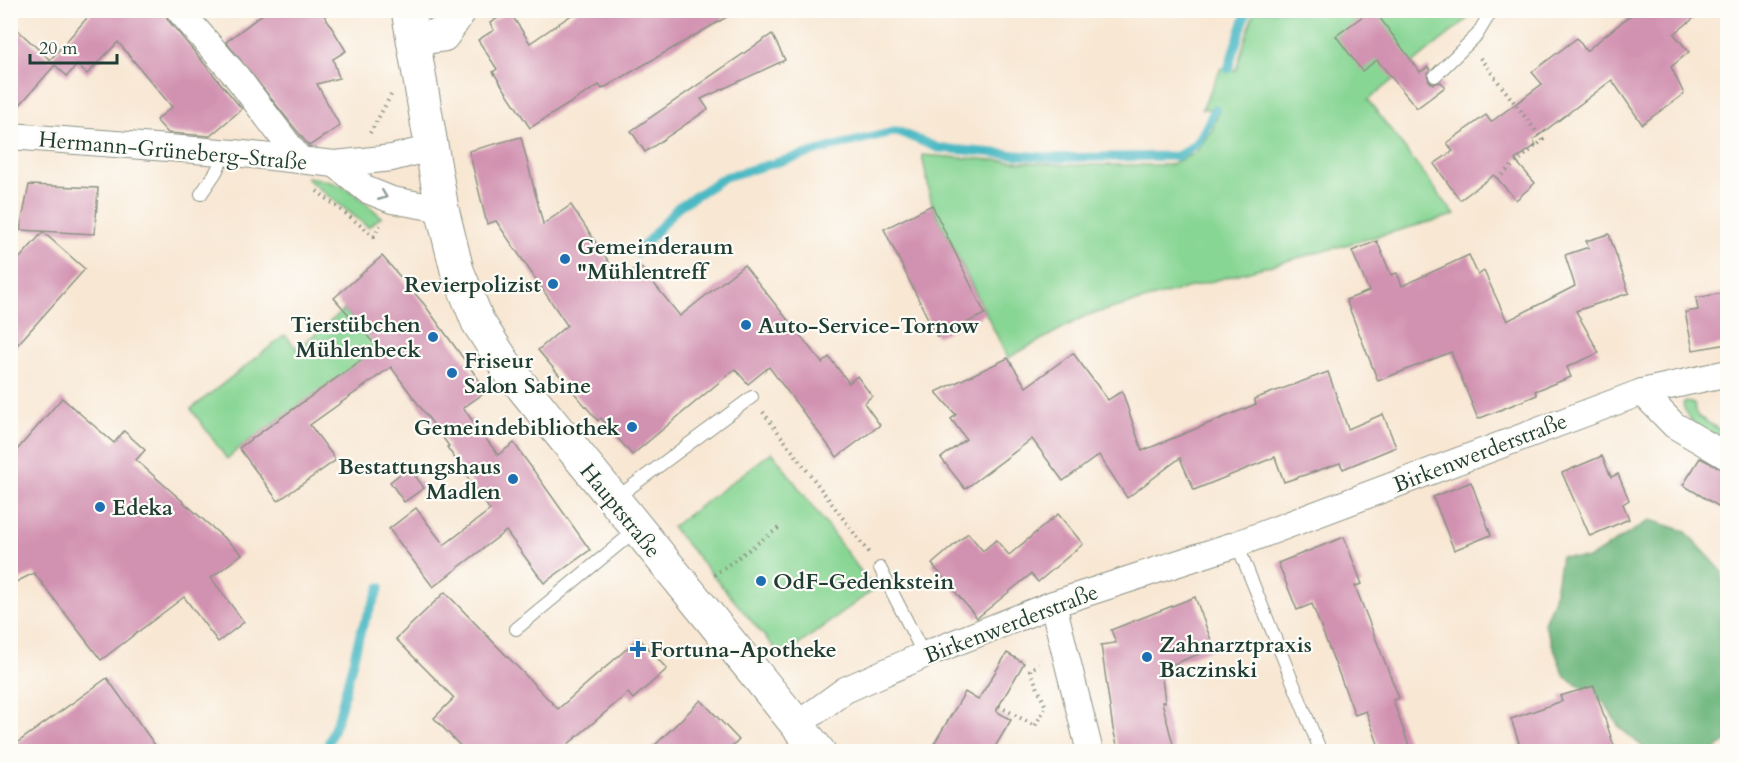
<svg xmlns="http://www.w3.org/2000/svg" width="1738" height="762" font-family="Cardo,serif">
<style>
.green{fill:#88d694;stroke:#548a64;stroke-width:1.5}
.forest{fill:#6eb77e;stroke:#467a59;stroke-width:1.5}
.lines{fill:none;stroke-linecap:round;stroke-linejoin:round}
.stream{stroke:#4bb9c4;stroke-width:9}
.building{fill:#d191b0}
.service-casing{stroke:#8c9284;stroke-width:14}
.minor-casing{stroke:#8c9284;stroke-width:28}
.secondary-casing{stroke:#8c9284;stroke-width:35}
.path{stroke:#8c9284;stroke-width:4;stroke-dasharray:1.5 4.5;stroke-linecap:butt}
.service{stroke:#fff;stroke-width:12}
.minor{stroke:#fff;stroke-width:26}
.secondary{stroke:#fff;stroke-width:33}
.oneway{stroke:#8f9e9a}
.poi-dot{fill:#1f6fb2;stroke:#fdfcf7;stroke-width:2}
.labels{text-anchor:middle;stroke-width:4.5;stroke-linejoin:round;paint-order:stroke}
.street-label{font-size:22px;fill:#1f3d34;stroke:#fdfcf7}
.poi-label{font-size:22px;font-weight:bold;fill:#1f3d34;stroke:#fdfcf7;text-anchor:start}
</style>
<rect width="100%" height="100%" fill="#fdfcf7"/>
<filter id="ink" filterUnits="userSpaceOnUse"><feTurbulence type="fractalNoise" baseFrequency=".0167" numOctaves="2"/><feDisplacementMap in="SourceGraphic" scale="12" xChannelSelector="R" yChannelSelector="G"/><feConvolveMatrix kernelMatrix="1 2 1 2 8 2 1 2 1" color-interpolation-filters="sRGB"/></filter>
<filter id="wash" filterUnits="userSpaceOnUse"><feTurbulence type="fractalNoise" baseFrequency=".008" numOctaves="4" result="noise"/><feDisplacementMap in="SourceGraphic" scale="24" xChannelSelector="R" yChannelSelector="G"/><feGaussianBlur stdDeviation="1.35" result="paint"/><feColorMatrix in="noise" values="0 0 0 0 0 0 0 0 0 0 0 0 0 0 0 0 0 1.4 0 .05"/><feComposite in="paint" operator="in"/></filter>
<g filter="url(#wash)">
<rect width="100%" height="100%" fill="#f8e7d3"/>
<g class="green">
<polygon points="1475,10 1465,21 1368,100 1455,215 1085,316 1008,358 932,205 922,155 1067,165 1169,165 1195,153 1212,130 1219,111 1215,109 1202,109 1221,68 1236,70 1254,11"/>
<path d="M307 177C344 182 355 192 381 217L368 227 307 179Z"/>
<polygon points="344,310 351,317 360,310 387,342 239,448 227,459 191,409 285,335 297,349"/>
<path d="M1686 402 1695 404 1697 416 1727 434V444C1712 434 1684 424 1683 403Z"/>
<polygon points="772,452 874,589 782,657 672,527"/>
</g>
<polygon class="forest" points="1650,520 1685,531 1722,571 1725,647 1728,648 1727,741 1712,751 1648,751 1620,728 1605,704 1585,689 1565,677 1544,623 1554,598 1561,556 1588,559"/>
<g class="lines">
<g class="stream">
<polyline points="1228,69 1247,10"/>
<path d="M637 253 678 207 725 177 835 146 897 131 938 148 1053 158 1177 156C1201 145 1204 131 1215 109"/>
<polyline points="325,752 339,715 361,630 380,587"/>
</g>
</g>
<g id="blocks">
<g class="building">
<polygon points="94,10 164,10 168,20 242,109 210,136 168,133 156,120 172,107 118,42 87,74 77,65 67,76 55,65 10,116 10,23 50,60"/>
<polygon points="268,10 321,10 346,51 333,59 339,78 317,84 340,126 309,146 226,42"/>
<polygon points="579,10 739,10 602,89 599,85 530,128 493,72 497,69 478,40 494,30 490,23 509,11 530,43"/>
<polygon points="1371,10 1374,10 1420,72 1428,67 1430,69 1427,74 1429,81 1433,84 1441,82 1445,87 1417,108 1377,60 1362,71 1336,36"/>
<polygon points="1637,10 1704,10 1674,34 1689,52 1671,67 1684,94 1642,124 1612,80 1533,140 1536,145 1515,160 1535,183 1516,200 1494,175 1460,200 1434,164 1453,151 1447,143 1486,115 1491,122 1542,84 1532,72 1577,38 1586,51"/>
<polygon points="772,34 785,60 701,99 708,109 645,152 631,131"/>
<polygon points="521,137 543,224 571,205 621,280 639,265 680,316 744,265 822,363 829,357 849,383 857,376 872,396 864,403 880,425 837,457 769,367 748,384 735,369 632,455 601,418 598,421 538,350 567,325 496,221 487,224 469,151"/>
<polygon points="29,185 98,188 95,234 20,230"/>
<polygon points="932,205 985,314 937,337 884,229"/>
<polygon points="43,232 85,269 10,353 10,269"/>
<polygon points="1609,234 1629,293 1576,311 1599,353 1567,367 1571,377 1535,391 1537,395 1478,419 1451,352 1378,381 1346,300 1369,291 1352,251 1377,241 1391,275 1397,273 1402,286 1469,255 1478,275 1484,271 1507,321 1575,286 1565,255 1589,247 1586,241"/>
<polygon points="382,256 424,304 487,391 463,408 498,455 514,443 590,550 544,583 506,531 433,587 389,529 416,508 444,545 490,510 447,447 449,446 391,367 310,425 336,460 278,501 239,448 378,348 334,298"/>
<polygon points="1728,292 1728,344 1693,350 1685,312 1698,310 1696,298"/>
<polygon points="1073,353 1108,400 1122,391 1142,451 1256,404 1254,399 1328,372 1348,429 1383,414 1396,447 1343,469 1340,463 1284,482 1275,457 1194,490 1180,458 1127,498 1099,455 1063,481 1032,439 965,489 941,458 966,439 951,419 956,415 936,392 1008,358 1026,387"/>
<polygon points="62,398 114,443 124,431 145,450 136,460 242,554 211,578 244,622 218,642 184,597 101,660 34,573 10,585 10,458"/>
<polygon points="1602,456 1611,477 1618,474 1629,500 1623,504 1629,519 1590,536 1562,473"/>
<polygon points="1700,458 1728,472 1728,512 1683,485"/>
<polygon points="409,467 424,488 404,502 390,482"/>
<polygon points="1471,482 1491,535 1454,550 1433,497"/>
<polygon points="1058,514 1083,544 1038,582 1031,574 977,618 932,564 968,533 983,551 996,540 1009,555"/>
<polygon points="1344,537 1362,584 1355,586 1399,698 1393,700 1411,752 1381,752 1366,711 1355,715 1312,604 1297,610 1278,563"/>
<polygon points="445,592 558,709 639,638 667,669 633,699 628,693 559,752 466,752 434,718 454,698 396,639"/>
<polygon points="1195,597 1214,648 1161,669 1165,702 1162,702 1175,752 1119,752 1113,729 1101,645 1116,643 1111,630"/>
<polygon points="1007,653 1024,663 996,711 1011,720 992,752 929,752 965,692 978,700"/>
<polygon points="107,678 160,752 10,752 10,748"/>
<polygon points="1594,686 1616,752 1522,752 1511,719 1562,701 1560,696"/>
<polygon points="701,700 739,740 727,752 648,752"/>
</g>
</g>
</g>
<g filter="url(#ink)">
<use href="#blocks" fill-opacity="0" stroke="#8c9284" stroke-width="1.5"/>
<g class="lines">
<defs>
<g id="service">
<polyline points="1435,76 1477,35 1492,10"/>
<polyline points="201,194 216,172 225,153"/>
<polyline points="616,498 752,397"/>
<polyline points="1237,544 1319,747"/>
<polyline points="880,568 924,655"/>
<polyline points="516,629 636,530"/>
</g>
<g id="minor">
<polyline points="179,10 237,77 300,160"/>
<polyline points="10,136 234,153 335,164 392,158 431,148"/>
<polyline points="335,164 367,190 392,200 442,209"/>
<polyline points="1642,392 1674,425 1728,457"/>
<polyline points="1053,604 1090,752"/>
<polyline points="797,725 845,690 924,655 1053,604 1237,544 1642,392 1728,373"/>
</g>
<g id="secondary">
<polyline points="408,10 442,209 457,270 478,322 508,369 819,752"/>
<polyline points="414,39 443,35 460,10"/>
</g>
</defs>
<use href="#service" class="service-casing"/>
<use href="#minor" class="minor-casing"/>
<use href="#secondary" class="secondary-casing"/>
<g class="path">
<polyline points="1480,58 1543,140 1498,178"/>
<polyline points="370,133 391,95"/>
<polyline points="317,191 374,236 380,225"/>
<polyline points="763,412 869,553"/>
<polyline points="714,575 780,527"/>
<polyline points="999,706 1035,726 1046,707 1030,670 1039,664"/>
</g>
<use href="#service" class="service"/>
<use href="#minor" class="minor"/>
<use href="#secondary" class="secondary"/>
</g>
<defs><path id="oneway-chevron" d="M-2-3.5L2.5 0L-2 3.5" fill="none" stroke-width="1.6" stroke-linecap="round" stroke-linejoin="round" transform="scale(1.5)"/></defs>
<use class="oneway" href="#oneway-chevron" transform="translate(383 196) rotate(22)"/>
</g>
<g class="poi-dot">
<circle cx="565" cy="259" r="6"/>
<circle cx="553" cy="284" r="6"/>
<circle cx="746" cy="325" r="6"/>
<circle cx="433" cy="337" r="6"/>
<circle cx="452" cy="373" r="6"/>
<circle cx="632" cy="427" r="6"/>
<circle cx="513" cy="479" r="6"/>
<circle cx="100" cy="507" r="6"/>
<circle cx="761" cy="581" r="6"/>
<path d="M635 640h6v6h6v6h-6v6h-6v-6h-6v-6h6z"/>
<circle cx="1147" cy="657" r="6"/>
</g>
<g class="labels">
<g class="street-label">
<text transform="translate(173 150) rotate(5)" y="8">Hermann-Grüneberg-Straße</text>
<text transform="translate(1480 452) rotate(-21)" y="8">Birkenwerderstraße</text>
<text transform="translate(621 510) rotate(51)" y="8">Hauptstraße</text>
<text transform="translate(1011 623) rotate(-21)" y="8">Birkenwerderstraße</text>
</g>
<g class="poi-label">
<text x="577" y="254">Gemeinderaum<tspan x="577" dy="25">"Mühlentreff</tspan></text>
<text x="541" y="292" text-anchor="end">Revierpolizist</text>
<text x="421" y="332" text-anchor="end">Tierstübchen<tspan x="421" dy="25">Mühlenbeck</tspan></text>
<text x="758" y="333">Auto-Service-Tornow</text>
<text x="464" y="368">Friseur<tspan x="464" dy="25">Salon Sabine</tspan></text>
<text x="620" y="435" text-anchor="end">Gemeindebibliothek</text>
<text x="501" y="474" text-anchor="end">Bestattungshaus<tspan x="501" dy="25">Madlen</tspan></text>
<text x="112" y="515">Edeka</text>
<text x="773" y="589">OdF-Gedenkstein</text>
<text x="1159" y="652">Zahnarztpraxis<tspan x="1159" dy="25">Baczinski</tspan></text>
<text x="650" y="657">Fortuna-Apotheke</text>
</g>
</g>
<rect width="1738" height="762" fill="none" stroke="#fdfcf7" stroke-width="36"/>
<path d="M30 54v9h87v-9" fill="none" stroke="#1f3d34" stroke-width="3"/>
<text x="39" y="54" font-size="18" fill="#1f3d34" stroke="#fdfcf7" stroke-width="4.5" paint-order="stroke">20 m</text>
</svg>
